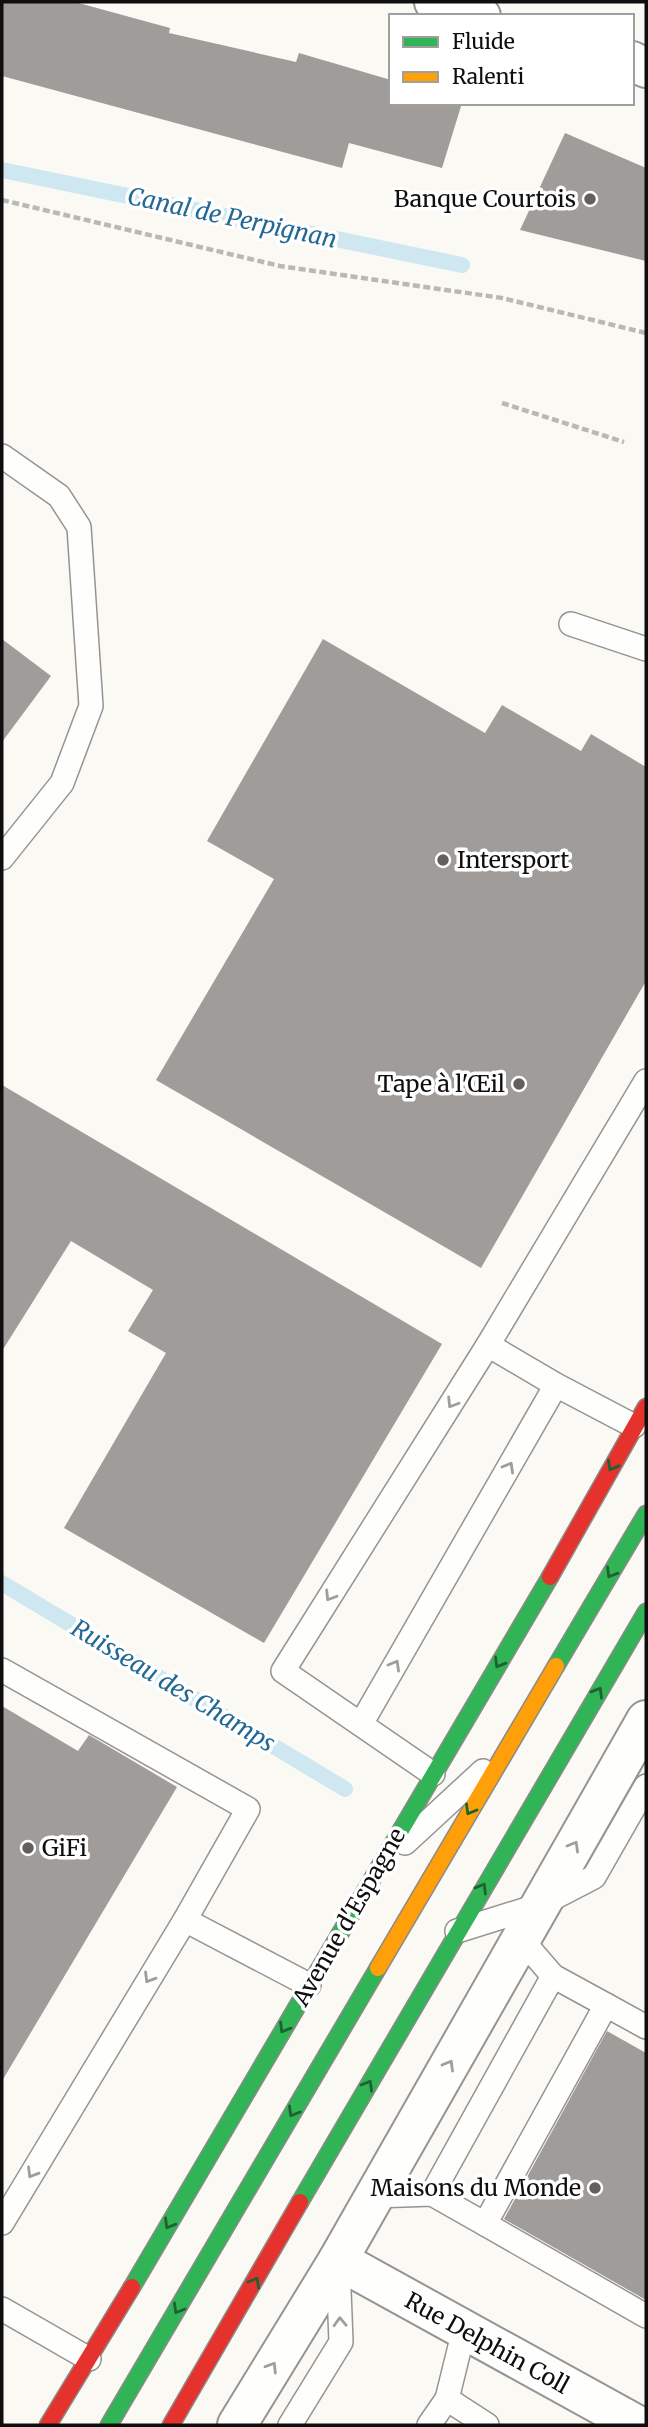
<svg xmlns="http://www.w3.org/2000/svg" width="648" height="2427" font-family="Merriweather,serif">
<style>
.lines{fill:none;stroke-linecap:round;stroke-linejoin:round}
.stream{stroke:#cee7f1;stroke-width:16}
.building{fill:#9f9c99}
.lane-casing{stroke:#959492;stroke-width:26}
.street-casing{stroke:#959492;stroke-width:42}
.fast-casing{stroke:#8b8a88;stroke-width:19}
.slow-casing{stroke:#8b8a88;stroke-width:19}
.jam-casing{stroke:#8b8a88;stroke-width:19}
.path{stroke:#b8b8b7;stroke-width:4.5;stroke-dasharray:7 3.5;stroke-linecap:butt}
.lane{stroke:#fefefd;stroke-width:23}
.street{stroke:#fefefd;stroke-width:38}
.fast{stroke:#30b455;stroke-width:16}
.slow{stroke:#ff9f0a;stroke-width:16}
.jam{stroke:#e5322d;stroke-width:16}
.oneway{stroke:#9e9e9d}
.oneway2{stroke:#1f6132}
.poi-dot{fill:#61605e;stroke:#fff;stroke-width:2.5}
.labels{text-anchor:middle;stroke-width:7;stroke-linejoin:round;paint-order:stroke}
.poi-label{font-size:23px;fill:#0e0e0e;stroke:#fff;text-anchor:end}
.street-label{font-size:23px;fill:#0e0e0e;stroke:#fff}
.water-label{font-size:24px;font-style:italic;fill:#236994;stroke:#fff}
</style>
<rect width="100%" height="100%" fill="#fbf9f4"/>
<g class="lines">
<g class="stream">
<polyline points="2,170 462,265"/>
<polyline points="2,1583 345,1789"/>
</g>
</g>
<g class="building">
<polygon points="2,2 75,2 170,28 169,33 296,62 299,53 391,80 391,103 462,103 442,168 349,143 342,168 2,76"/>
<polygon points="565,133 646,168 646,261 520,230"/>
<polygon points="2,639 51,676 2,742"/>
<polygon points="323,639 485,733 502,705 581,751 591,734 646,767 646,981 481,1268 156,1080 274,879 207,841"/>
<polygon points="2,1085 442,1344 264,1643 64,1528 166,1353 128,1331 153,1290 71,1241 2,1351"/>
<polygon points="2,1706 78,1751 89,1735 177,1787 2,2081"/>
<polygon points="607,2031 646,2053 646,2300 504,2219"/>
</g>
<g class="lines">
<defs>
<g id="lane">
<polyline points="2,456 59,496 79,527 91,706 62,783 2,858"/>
<polyline points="571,624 646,649"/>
<polyline points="488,1345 556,1385 634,1426"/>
<polyline points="2,1670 248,1809 185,1920 2,2223"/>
<polyline points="361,1724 556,1385"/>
<polyline points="433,1774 283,1671 488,1345 646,1081"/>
<polyline points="405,1843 483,1771"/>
<polyline points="185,1920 309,1985"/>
<polyline points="457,1931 540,1905 594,1877 646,1786"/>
<polyline points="521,1939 553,1976 606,2005 485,2224 646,2316"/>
<polyline points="606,2005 646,2027"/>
<polyline points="432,2194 553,1976"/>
<polyline points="375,2196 432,2194 485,2224"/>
<polyline points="2,2309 89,2359"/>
<polyline points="447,2399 464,2330"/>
<polyline points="290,2425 341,2342 338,2264"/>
<polyline points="429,2425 447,2399 487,2425"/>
</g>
<g id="street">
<polyline points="434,2 481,16"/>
<polyline points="632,61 646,68"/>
<polyline points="338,2260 637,2425"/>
<polyline points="237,2425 338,2260 646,1720"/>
</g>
<g id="fast">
<polyline points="556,1666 646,1514"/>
<polyline points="300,2202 646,1612"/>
<polyline points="132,2287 550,1577"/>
<polyline points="109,2425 378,1968"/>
</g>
<polyline id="slow" points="378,1968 556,1666"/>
<g id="jam">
<polyline points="550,1577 646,1407"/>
<polyline points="48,2425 132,2287"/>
<polyline points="171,2425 300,2202"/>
</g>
</defs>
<use href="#lane" class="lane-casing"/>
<use href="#street" class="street-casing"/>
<use href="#fast" class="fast-casing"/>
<use href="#slow" class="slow-casing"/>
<use href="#jam" class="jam-casing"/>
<g class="path">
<polyline points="2,200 280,266 502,298 646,333"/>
<polyline points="502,403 624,442"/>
</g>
<use href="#lane" class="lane"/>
<use href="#street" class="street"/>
<use href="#fast" class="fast"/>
<use href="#slow" class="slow"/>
<use href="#jam" class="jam"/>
</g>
<defs><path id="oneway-chevron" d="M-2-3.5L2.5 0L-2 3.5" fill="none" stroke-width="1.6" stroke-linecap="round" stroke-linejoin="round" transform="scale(1.75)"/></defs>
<g class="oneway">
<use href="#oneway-chevron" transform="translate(452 1403) rotate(122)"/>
<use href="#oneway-chevron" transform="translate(509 1467) rotate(-60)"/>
<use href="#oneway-chevron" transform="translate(330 1596) rotate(122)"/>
<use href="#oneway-chevron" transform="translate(395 1665) rotate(-60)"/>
<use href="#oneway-chevron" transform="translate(574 1846) rotate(-60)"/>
<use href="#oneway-chevron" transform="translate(149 1978) rotate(121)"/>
<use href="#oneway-chevron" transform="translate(449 2065) rotate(-60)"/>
<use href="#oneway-chevron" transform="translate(32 2173) rotate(121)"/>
<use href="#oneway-chevron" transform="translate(340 2322) rotate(-92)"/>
<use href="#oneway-chevron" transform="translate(272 2367) rotate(-58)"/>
</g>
<g class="oneway2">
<use href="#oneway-chevron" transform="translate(612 1466) rotate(119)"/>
<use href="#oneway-chevron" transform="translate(611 1573) rotate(121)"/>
<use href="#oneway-chevron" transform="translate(499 1663) rotate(121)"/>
<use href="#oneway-chevron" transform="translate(598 1692) rotate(-59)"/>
<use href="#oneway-chevron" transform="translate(470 1810) rotate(120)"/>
<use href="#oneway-chevron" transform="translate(482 1888) rotate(-59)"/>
<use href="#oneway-chevron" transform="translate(284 2028) rotate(121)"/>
<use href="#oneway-chevron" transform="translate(368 2085) rotate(-60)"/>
<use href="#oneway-chevron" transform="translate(293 2112) rotate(120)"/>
<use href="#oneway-chevron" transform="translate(169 2224) rotate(121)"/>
<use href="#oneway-chevron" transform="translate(255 2282) rotate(-60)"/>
<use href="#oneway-chevron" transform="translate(178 2309) rotate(120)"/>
</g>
<g class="poi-dot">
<circle cx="590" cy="199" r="7"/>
<circle cx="443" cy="860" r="7"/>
<circle cx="519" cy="1084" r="7"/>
<circle cx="28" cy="1848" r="7"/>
<circle cx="595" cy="2188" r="7"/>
</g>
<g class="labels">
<g class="poi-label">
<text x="576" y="207">Banque Courtois</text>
<text x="457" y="868" text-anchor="start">Intersport</text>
<text x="505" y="1092">Tape à l'Œil</text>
<text x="42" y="1856" text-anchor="start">GiFi</text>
<text x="581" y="2196">Maisons du Monde</text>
</g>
<g class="street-label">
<text transform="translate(349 1917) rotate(-60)" y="8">Avenue d'Espagne</text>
<text transform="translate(487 2343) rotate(29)" y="8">Rue Delphin Coll</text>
</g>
<g class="water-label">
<text transform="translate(232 218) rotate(12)" y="8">Canal de Perpignan</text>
<text transform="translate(173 1686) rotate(31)" y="8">Ruisseau des Champs</text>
</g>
</g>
<rect width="648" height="2427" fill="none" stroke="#0e0e0e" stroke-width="7"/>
<rect x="389" y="14" width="245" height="91" fill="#ffffff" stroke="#9f9f9f" stroke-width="2"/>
<rect x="403" y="37" width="35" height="10" fill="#30b455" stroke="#9f9f9f" stroke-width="2"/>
<text x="452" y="49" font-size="21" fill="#0e0e0e">Fluide</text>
<rect x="403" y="72" width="35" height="10" fill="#ff9f0a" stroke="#9f9f9f" stroke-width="2"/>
<text x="452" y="84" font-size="21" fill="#0e0e0e">Ralenti</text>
</svg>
